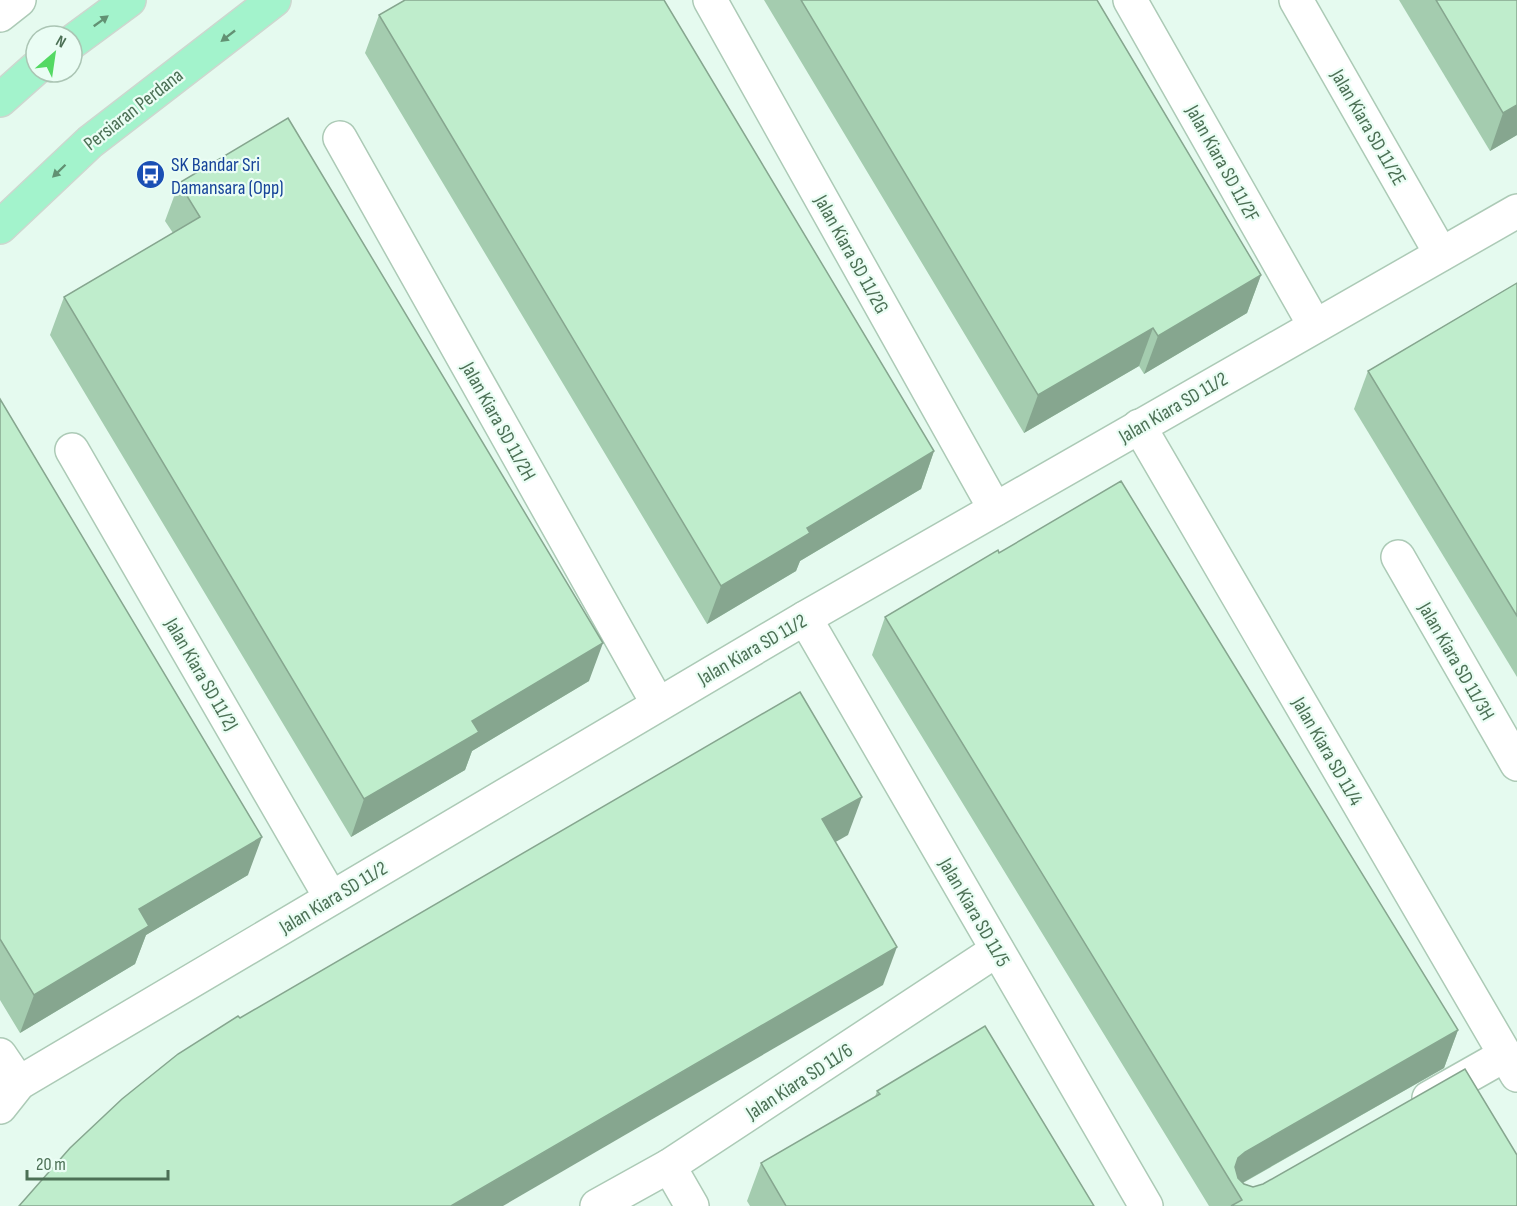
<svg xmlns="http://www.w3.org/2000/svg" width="1517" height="1206" font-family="'Sofia Sans Condensed',sans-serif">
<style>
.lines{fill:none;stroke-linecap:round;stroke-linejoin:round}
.minor-casing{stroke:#accab6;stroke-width:36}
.major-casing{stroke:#cdd7cf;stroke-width:36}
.minor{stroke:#fff;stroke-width:33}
.major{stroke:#a3f3cc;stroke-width:33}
.wall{fill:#a4ccaf}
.shaded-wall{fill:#86a68f}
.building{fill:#bfedcc;stroke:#86a68f;stroke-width:1.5}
.oneway{fill:#629173}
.labels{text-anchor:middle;stroke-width:4.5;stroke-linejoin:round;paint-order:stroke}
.street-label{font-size:20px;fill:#4c7055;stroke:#eafdf4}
.transit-label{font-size:20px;fill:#164399;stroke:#eafdf4;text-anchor:start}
</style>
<rect width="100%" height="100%" fill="#e5faef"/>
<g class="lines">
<defs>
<g id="minor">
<polyline points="710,0 995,509"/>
<polyline points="1130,0 1315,326"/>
<polyline points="1296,0 1441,254"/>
<polyline points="0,15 19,0"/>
<polyline points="340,138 658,704"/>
<polyline points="1139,426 1517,1075"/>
<polyline points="72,450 331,898"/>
<polyline points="1398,557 1517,764"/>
<polyline points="805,618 1146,1206"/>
<polyline points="0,1055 19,1083"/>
<polyline points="1429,1098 1505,1055"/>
<polyline points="0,1107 19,1083 805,618 1517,211"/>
<polyline points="669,1166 692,1206"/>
<polyline points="597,1206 669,1166 997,950"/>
</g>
<g id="major">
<polyline points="72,42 129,0"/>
<polyline points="0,100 36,68"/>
<polyline points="0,227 90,142 274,0"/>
</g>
</defs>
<use href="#minor" class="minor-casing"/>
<use href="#major" class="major-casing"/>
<use href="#minor" class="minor"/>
<use href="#major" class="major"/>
</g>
<g class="wall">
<polygon points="764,0 1097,0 1261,275 1247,313 1144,374 1139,366 1024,433"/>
<polygon points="1399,0 1517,0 1517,135 1490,151"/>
<polygon points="379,15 934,451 921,489 800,561 796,571 707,624 365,53"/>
<polygon points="179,183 589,681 472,751 465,770 351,837 50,335 64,297 173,233 165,221"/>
<polygon points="1517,283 1517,677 1354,409 1368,371"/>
<polygon points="0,399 248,875 146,935 135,964 20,1033 0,1000"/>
<polygon points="999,553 1458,1030 1444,1068 1243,1183 1253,1187 1517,1206 1209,1206 872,655 885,617"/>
<polygon points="877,1091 1094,1206 750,1206 747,1201 761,1163 875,1097"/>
</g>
<g class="shaded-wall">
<polygon points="1517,105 1517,135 1490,151 1503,113"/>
<polygon points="1261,275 1247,313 1144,374 1158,336"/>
<polygon points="1153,328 1139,366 1024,433 1038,395"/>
<polygon points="934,451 921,489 800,561 796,571 707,624 721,586 807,528"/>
<polygon points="603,643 589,681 472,751 465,770 351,837 364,799 472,721"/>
<polygon points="862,797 848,835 809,857 822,819"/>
<polygon points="262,837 248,875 146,935 135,964 20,1033 34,995 139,909"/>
<polygon points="897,947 883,985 503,1206 451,1206"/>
<polygon points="1458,1030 1444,1068 1235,1187 1230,1180 1238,1158 1245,1152"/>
</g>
<g class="building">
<polygon points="405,0 664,0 934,451 807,528 810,533 721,586 379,15"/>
<polygon points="801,0 1097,0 1261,275 1158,336 1153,328 1038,395"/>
<polygon points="1436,0 1517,0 1517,105 1503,113"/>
<polygon points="288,118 603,643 472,721 479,732 364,799 64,297 200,217 179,183"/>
<polygon points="1517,283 1517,616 1368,371"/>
<polygon points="0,399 262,837 139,909 149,926 34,995 0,939"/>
<polygon points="1121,481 1458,1030 1245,1152 1238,1158 1235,1167 1238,1178 1244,1184 1253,1187 1263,1184 1465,1069 1517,1155 1517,1206 1231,1206 1242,1200 885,617 998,550 999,553"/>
<polygon points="800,692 862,797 822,819 897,947 451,1206 19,1206 70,1148 122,1099 178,1054 238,1016 240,1018"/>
<polygon points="985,1026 1094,1206 786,1206 761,1163 880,1094 877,1091"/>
</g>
<defs><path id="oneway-solid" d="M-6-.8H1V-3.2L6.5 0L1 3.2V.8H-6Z" transform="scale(1.5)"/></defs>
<g class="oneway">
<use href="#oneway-solid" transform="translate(101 21) rotate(-36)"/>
<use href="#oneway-solid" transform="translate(228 36) rotate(142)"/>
<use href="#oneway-solid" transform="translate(59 171) rotate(136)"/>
</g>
<defs>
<symbol id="bus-disc" viewBox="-11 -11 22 22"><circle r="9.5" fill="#1a4fb4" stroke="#eafdf4"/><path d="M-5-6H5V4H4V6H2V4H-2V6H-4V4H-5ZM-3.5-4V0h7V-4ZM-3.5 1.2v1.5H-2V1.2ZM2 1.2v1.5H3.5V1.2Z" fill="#fff"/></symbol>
</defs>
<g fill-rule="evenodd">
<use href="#bus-disc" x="134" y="158" width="33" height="33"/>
</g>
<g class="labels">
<g class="street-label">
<text transform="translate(133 109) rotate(-38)" y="7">Persiaran Perdana</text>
<text transform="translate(1369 127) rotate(60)" y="7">Jalan Kiara SD 11/2E</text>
<text transform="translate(1223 163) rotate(61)" y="7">Jalan Kiara SD 11/2F</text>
<text transform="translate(852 254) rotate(61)" y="7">Jalan Kiara SD 11/2G</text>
<text transform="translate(1173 407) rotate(-30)" y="7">Jalan Kiara SD 11/2</text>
<text transform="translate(499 421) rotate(61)" y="7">Jalan Kiara SD 11/2H</text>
<text transform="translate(752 649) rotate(-30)" y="7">Jalan Kiara SD 11/2</text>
<text transform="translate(1457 661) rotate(60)" y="7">Jalan Kiara SD 11/3H</text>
<text transform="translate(202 674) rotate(60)" y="7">Jalan Kiara SD 11/2J</text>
<text transform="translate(1328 751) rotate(60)" y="7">Jalan Kiara SD 11/4</text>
<text transform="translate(333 897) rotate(-31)" y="7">Jalan Kiara SD 11/2</text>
<text transform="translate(975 912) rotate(60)" y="7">Jalan Kiara SD 11/5</text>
<text transform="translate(799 1081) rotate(-33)" y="7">Jalan Kiara SD 11/6</text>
</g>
<g class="transit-label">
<text x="171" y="171">SK Bandar Sri<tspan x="171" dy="23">Damansara (Opp)</tspan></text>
</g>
</g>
<g transform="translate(54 54) rotate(29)"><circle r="28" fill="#eafdf4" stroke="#abc5b4" stroke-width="1.5"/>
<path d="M0-4.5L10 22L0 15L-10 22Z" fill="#54d963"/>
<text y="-9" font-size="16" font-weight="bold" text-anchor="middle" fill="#4c7055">N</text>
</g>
<path d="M27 1170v9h141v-9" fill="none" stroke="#4c7055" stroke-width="3"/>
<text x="36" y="1170" font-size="18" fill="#4c7055" stroke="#eafdf4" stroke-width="4.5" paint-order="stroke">20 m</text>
</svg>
